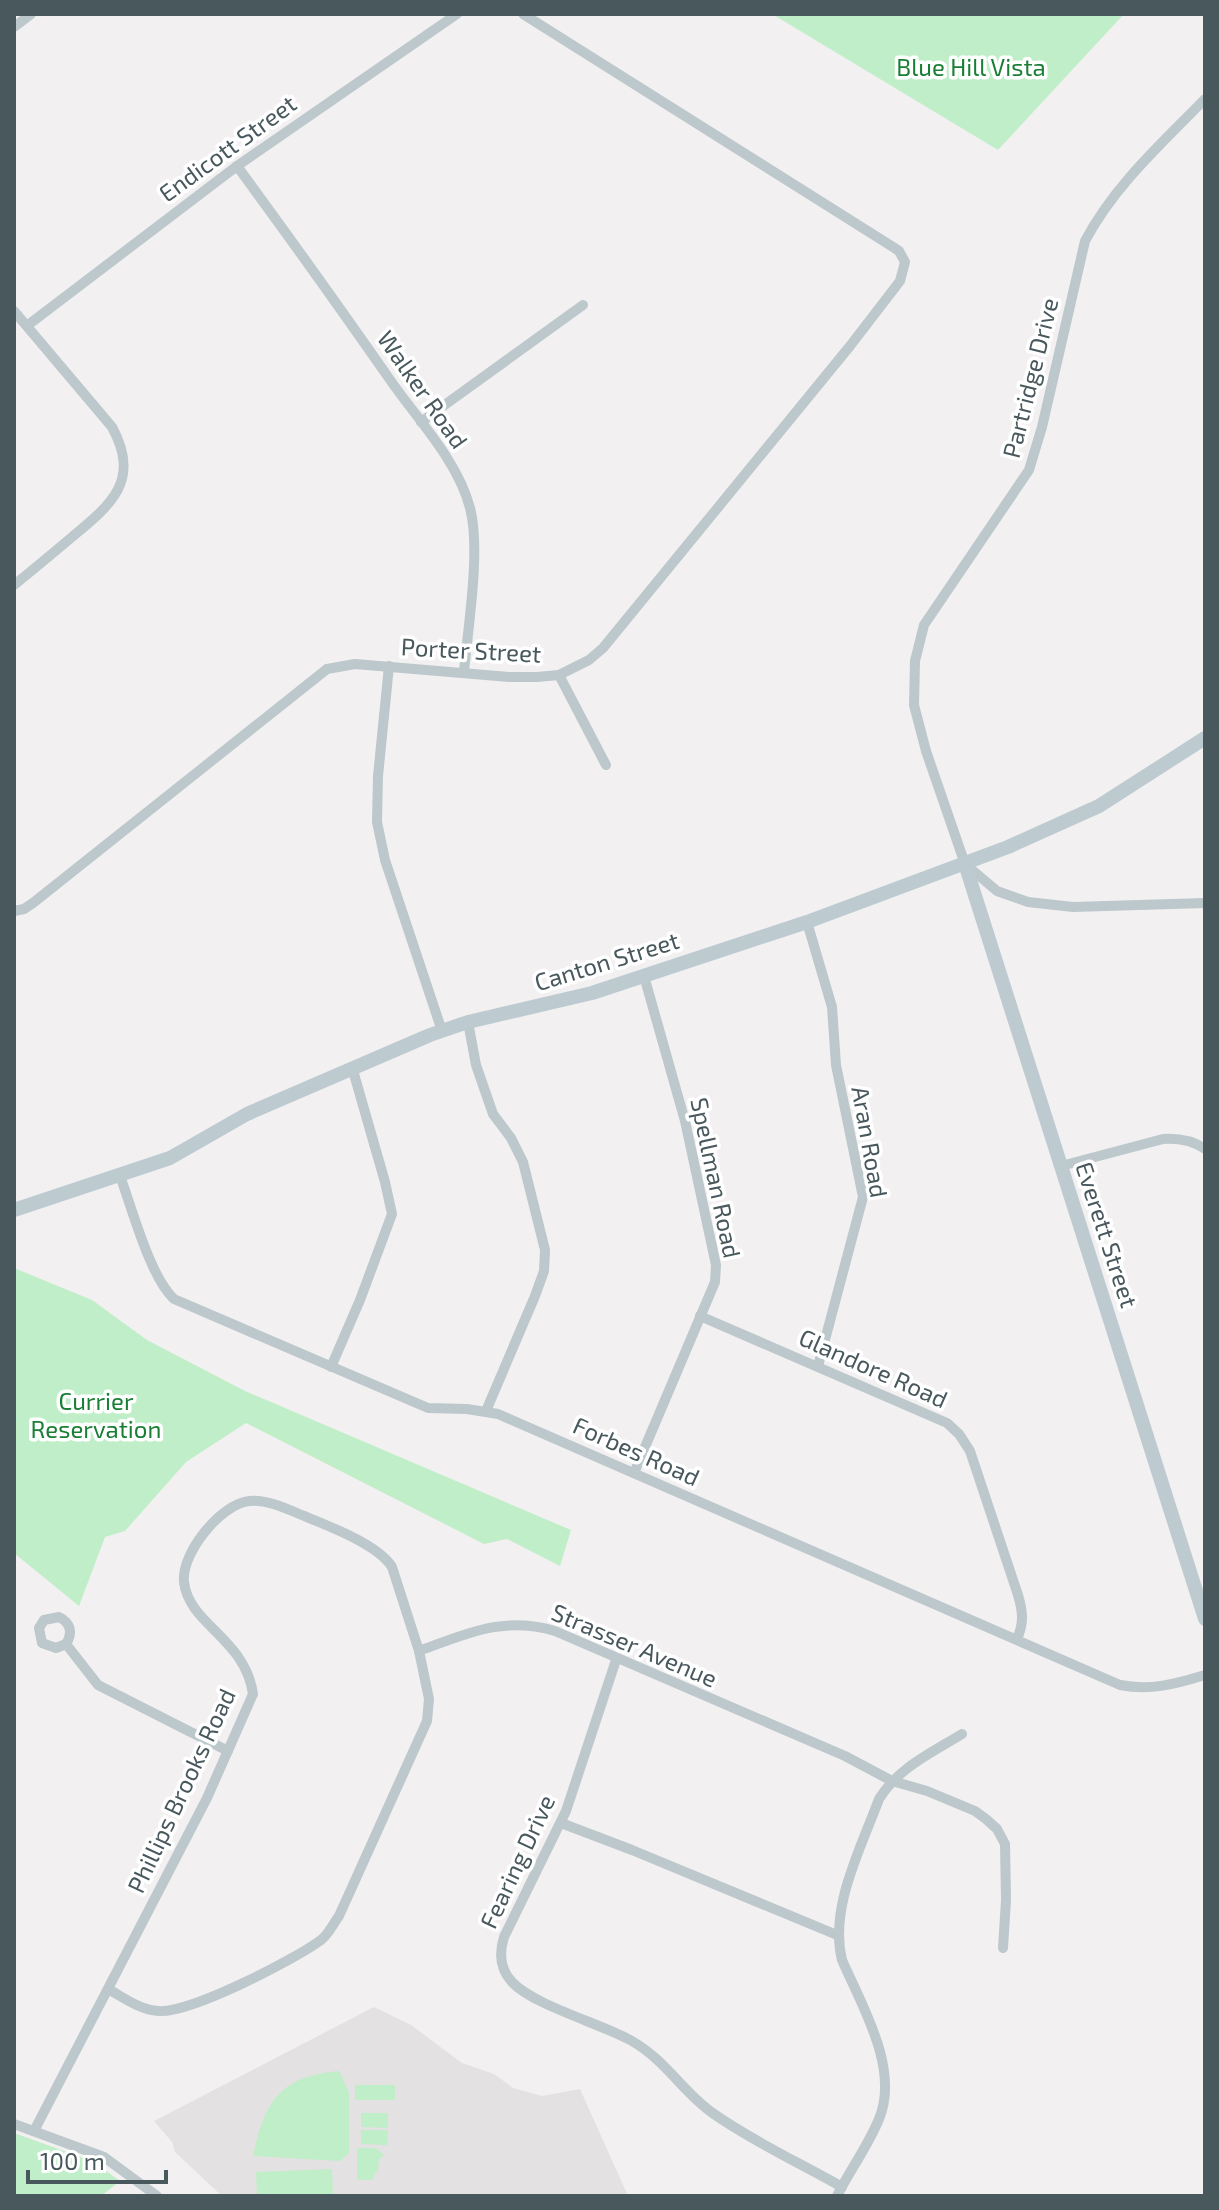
<svg xmlns="http://www.w3.org/2000/svg" width="1219" height="2210" font-family="'Exo 2',sans-serif">
<style>
.education{fill:#e3e1e2}
.green{fill:#c0eec8}
.lines{fill:none;stroke-linecap:round;stroke-linejoin:round}
.street{stroke:#bcc8cc;stroke-width:10}
.secondary{stroke:#bdcbd1;stroke-width:14}
.labels{text-anchor:middle;stroke-width:7;stroke-linejoin:round;paint-order:stroke}
.park-label{font-size:24px;fill:#1a7e35;stroke:#fff}
.street-label{font-size:24px;fill:#48585d;stroke:#fff}
</style>
<rect width="100%" height="100%" fill="#f3f0f1"/>
<polygon class="education" points="374,2007 411,2025 462,2063 494,2074 513,2088 542,2096 580,2089 628,2196 222,2196 175,2152 172,2142 154,2121"/>
<g class="green">
<polygon points="772,14 1124,14 998,150"/>
<polygon points="14,1268 92,1300 147,1340 245,1391 571,1530 560,1566 507,1539 484,1544 246,1423 186,1462 125,1531 105,1537 79,1606 14,1553"/>
<path d="M339 2071 349 2092V2153L340 2161 253 2156C264 2101 281 2076 339 2071Z"/>
<rect x="355" y="2085" width="40" height="15"/>
<polygon points="361,2113 388,2113 388,2128 361,2127"/>
<polygon points="361,2130 388,2130 387,2145 361,2144"/>
<polygon points="14,2133 92,2161 120,2181 101,2196 14,2196"/>
<polygon points="357,2148 376,2148 384,2155 379,2159 378,2171 375,2173 373,2180 357,2180"/>
<polygon points="332,2169 333,2196 257,2196 256,2172"/>
</g>
<g class="lines">
<g class="street">
<polyline points="14,27 31,14"/>
<path d="M1205 99C1162 143 1114 186 1085 241L1042 427 1029 470 924 625 915 661 914 705 926 751 965 864 997 891 1028 902 1073 907 1205 903"/>
<path d="M237 166C290 238 342 311 393 384 420 422 458 462 470 508 481 550 468 626 464 672"/>
<path d="M14 311 112 427C141 480 112 504 72 537 53 553 34 569 14 585"/>
<polyline points="28,325 237,166 457,14"/>
<polyline points="421,422 583,305"/>
<polyline points="389,666 378,776 377,822 385,860 442,1031"/>
<polyline points="559,675 606,765"/>
<polyline points="14,911 24,909 33,903 327,669 355,664 509,677 537,677 559,675 589,660 603,648 850,346 900,281 905,262 899,251 893,247 523,14"/>
<polyline points="807,922 832,1007 836,1065 863,1197 818,1366"/>
<polyline points="468,1022 476,1065 493,1114 511,1138 523,1162 545,1250 544,1271 535,1296 486,1411"/>
<path d="M1061 1166 1163 1139C1179 1138 1192 1140 1205 1149"/>
<path d="M120 1176C132 1208 150 1277 174 1299L428 1408 467 1409 498 1414 1120 1685C1151 1691 1175 1684 1205 1675"/>
<path d="M700 1316 947 1423 959 1434 970 1451 1018 1595C1023 1612 1024 1623 1017 1639"/>
<polyline points="331,1367 360,1300 392,1214 385,1182 352,1067"/>
<polyline points="634,1473 715,1282 716,1265 685,1121 644,976"/>
<path d="M66 1644 56 1648 42 1643 39 1628 44 1620 59 1617C71 1623 73 1633 66 1644L98 1685 228 1751"/>
<path d="M616 1660 566 1811 504 1937C499 1953 500 1969 512 1982 533 2005 602 2024 632 2041 668 2062 683 2093 714 2114 754 2142 800 2163 842 2187"/>
<polyline points="561,1823 632,1850 837,1935"/>
<path d="M108 1989C123 1997 140 2010 158 2011 189 2014 294 1960 321 1940 329 1934 333 1924 339 1916L427 1721 429 1699 419 1651C468 1633 503 1616 555 1631L845 1756 892 1781 927 1791 975 1811 986 1819 997 1829 1005 1844 1006 1900 1003 1948"/>
<polyline points="14,2124 104,2157 157,2196"/>
<path d="M34 2131 207 1798 253 1694C245 1638 189 1625 184 1582 181 1553 221 1504 249 1501 264 1499 283 1507 297 1513 323 1524 377 1543 392 1567L419 1651"/>
<path d="M837 2196C850 2170 868 2146 879 2119 900 2069 862 2006 842 1960 829 1908 861 1848 879 1799 899 1767 931 1753 962 1734"/>
</g>
<g class="secondary">
<polyline points="965,864 1205,1619"/>
<polyline points="14,1210 170,1158 247,1114 430,1035 468,1022 592,993 807,922 1008,847 1099,806 1205,738"/>
</g>
</g>
<g class="labels">
<g class="park-label">
<text x="971" y="76">Blue Hill Vista</text>
<text x="96" y="1410">Currier<tspan x="96" dy="28">Reservation</tspan></text>
</g>
<g class="street-label">
<text transform="translate(228 149) rotate(-36)" y="8">Endicott Street</text>
<text transform="translate(1031 378) rotate(-76)" y="8">Partridge Drive</text>
<text transform="translate(422 390) rotate(55)" y="8">Walker Road</text>
<text transform="translate(471 651) rotate(3)" y="8">Porter Street</text>
<text transform="translate(607 962) rotate(-17)" y="8">Canton Street</text>
<text transform="translate(869 1142) rotate(80)" y="8">Aran Road</text>
<text transform="translate(715 1178) rotate(78)" y="8">Spellman Road</text>
<text transform="translate(1106 1235) rotate(72)" y="8">Everett Street</text>
<text transform="translate(873 1369) rotate(24)" y="8">Glandore Road</text>
<text transform="translate(636 1452) rotate(24)" y="8">Forbes Road</text>
<text transform="translate(634 1646) rotate(23)" y="8">Strasser Avenue</text>
<text transform="translate(182 1791) rotate(-65)" y="8">Phillips Brooks Road</text>
<text transform="translate(518 1862) rotate(-65)" y="8">Fearing Drive</text>
</g>
</g>
<rect width="1219" height="2210" fill="none" stroke="#48585d" stroke-width="32"/>
<path d="M28 2170v12h138v-12" fill="none" stroke="#48585d" stroke-width="4"/>
<text x="40" y="2170" font-size="24" fill="#48585d" stroke="#ffffff" stroke-width="6" paint-order="stroke">100 m</text>
</svg>
